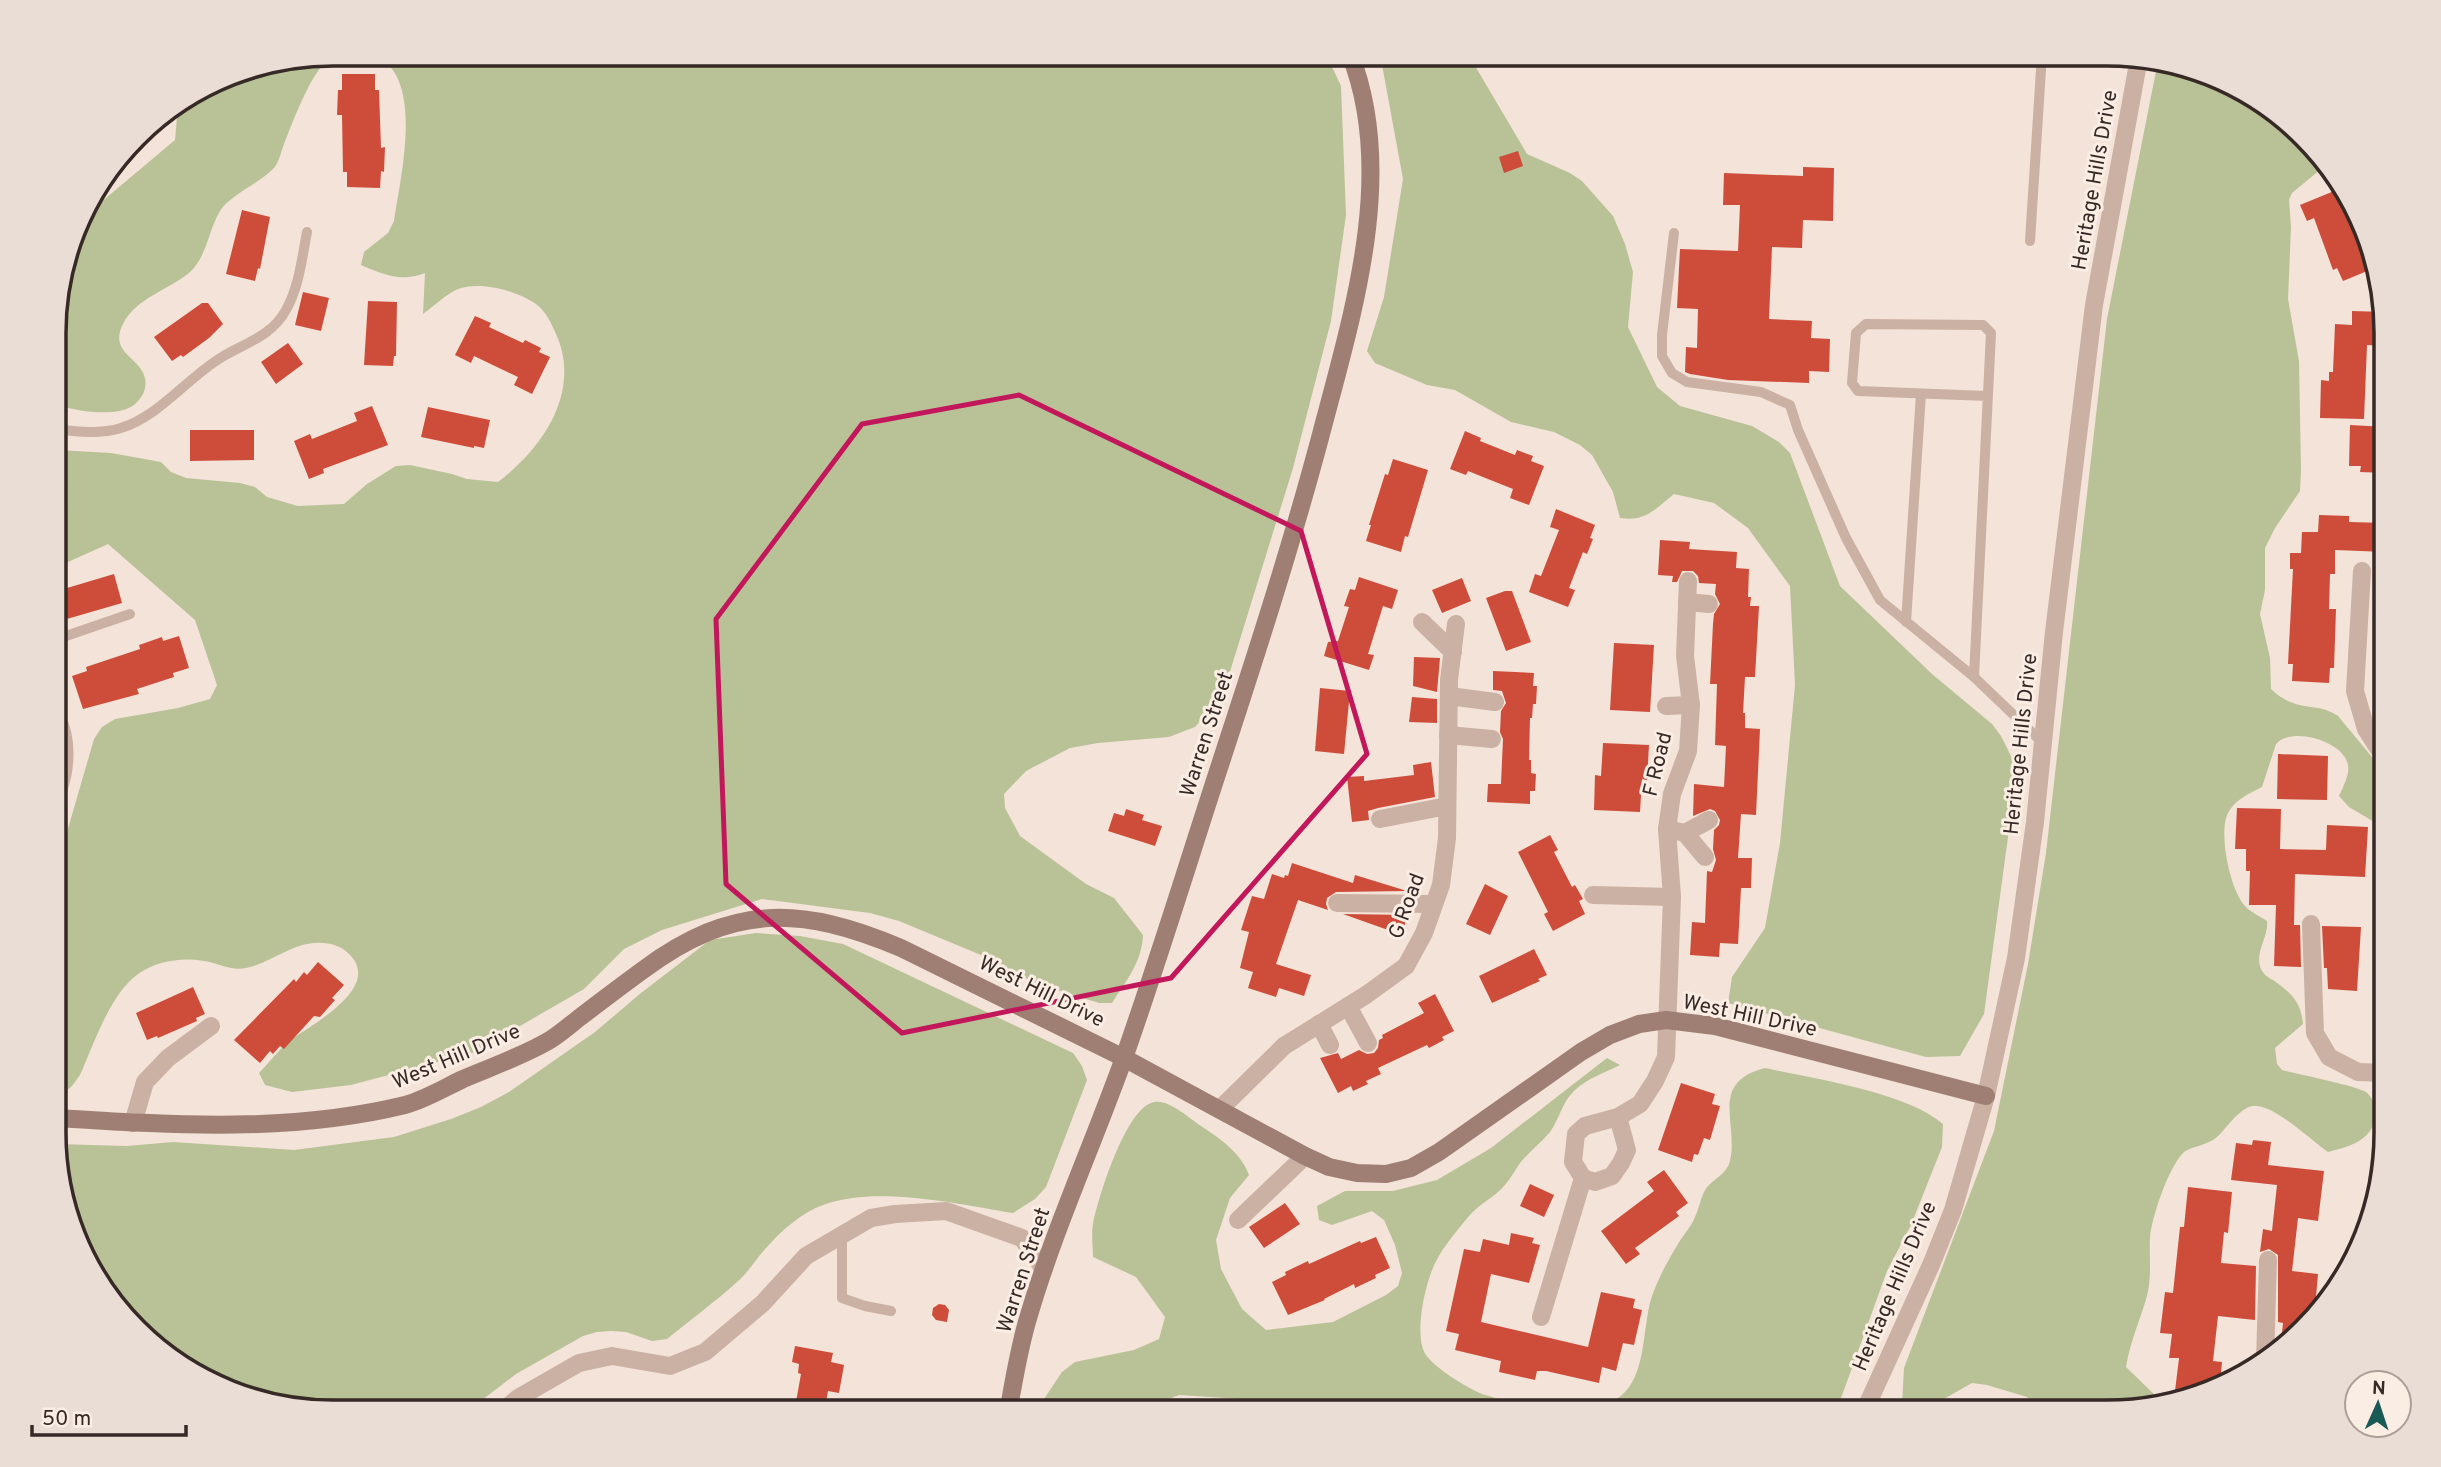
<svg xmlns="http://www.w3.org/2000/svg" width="2441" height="1467" font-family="Overpass,sans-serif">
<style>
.green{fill:#b9c297}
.building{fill:#ce4d3a}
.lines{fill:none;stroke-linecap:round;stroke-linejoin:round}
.lane{stroke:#cbb1a3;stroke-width:10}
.street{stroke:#cbb1a3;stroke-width:18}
.secondary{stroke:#9f7f74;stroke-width:18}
.marked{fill:none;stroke:#c2185b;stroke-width:5;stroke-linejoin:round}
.labels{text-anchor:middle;stroke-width:6;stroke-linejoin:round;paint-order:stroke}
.street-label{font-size:21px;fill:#362926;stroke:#faede4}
.rim{fill:none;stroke:#362926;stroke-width:3.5}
</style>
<rect width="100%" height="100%" fill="#f3e3d8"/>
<g class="green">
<path d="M333 54H349C341 55 335 56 328 60 311 72 292 124 284 144 281 152 279 162 274 168 260 183 230 195 220 211 208 231 207 257 189 273 168 290 136 298 123 324 106 357 151 358 145 388 144 394 139 401 134 405 116 418 76 411 57 405V297L81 216 94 208 175 140 178 106 227 75Z"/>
<path d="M371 54H1326L1341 86 1346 215 1331 321 1293 468 1228 678 1215 704 1195 727 1169 737 1098 743 1070 748 1026 771 1004 794 1005 808 1020 836 1086 884 1114 898 1143 935C1142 962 1126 981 1112 1003H1099L1035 983 981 955 899 921 870 913 762 899 662 930 624 949 584 989 475 1052 351 1085 292 1092 265 1085 259 1073C270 1062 280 1048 292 1039 313 1024 383 987 349 954 340 945 328 942 315 943 291 944 270 963 246 968 230 971 219 963 204 961 181 957 157 961 138 974 110 994 94 1044 80 1075L72 1086 57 1099V840L67 832 94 739 102 727 115 719 178 708 210 699 217 685 195 620 108 544 57 567V450L111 453 161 462 171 472 186 478 240 483 255 487 267 497 298 506 344 504 367 484 396 466 410 465 452 474 467 479 498 482C543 448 582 391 556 334 545 308 538 302 511 292 497 287 473 283 458 289 446 294 434 306 423 314L425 273C401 282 384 275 361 265L364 252 388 233 394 221C400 178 427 72 371 54Z"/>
<path d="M1380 54H1468L1527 154 1570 173 1582 181 1613 216 1625 244 1633 272 1628 327 1657 387 1680 406 1752 426 1779 442 1790 453 1840 586 1932 674 1992 724 2001 736 2015 764 2016 778 1984 1014 1960 1056 1926 1057 1728 1003 1732 977 1765 928 1780 843 1795 685 1790 586 1748 528 1714 503 1674 494C1655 509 1646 522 1620 518L1613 492 1592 455 1580 445 1554 432 1511 422 1455 390 1427 385 1375 363 1367 351 1384 297 1403 179Z"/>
<path d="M2158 61C2221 69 2284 109 2322 159L2321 169 2292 193 2289 200 2291 227 2288 299 2299 361 2301 470 2300 491 2275 528 2265 548V590L2260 614 2270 658 2271 689C2297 714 2317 701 2338 716L2386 774V829L2349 807 2339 796C2343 787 2350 774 2348 765 2344 741 2291 726 2276 744L2262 787C2249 794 2235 799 2228 813 2218 833 2230 890 2245 906 2250 912 2260 916 2267 921 2269 937 2254 952 2261 969 2263 974 2269 978 2273 980 2291 993 2301 1001 2303 1024L2275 1048 2277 1064 2282 1070C2297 1074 2357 1086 2366 1092 2374 1099 2379 1111 2375 1121 2368 1142 2348 1147 2328 1152 2311 1140 2278 1108 2257 1106 2243 1104 2229 1125 2220 1134 2208 1147 2192 1145 2183 1153 2168 1169 2152 1216 2150 1237 2149 1257 2152 1276 2147 1296 2140 1320 2130 1342 2126 1367L2161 1401 2126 1412H2045L2027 1397 1987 1385 1972 1383 1928 1408 1907 1409 1902 1404 1904 1368 1994 1131 2028 964 2046 853 2107 319Z"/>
<path d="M756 933 800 936 843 944 1073 1053 1082 1066 1087 1080 1046 1187 1035 1199 1013 1213C957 1204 877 1185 823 1205 803 1212 782 1230 768 1246 757 1257 749 1272 737 1282 715 1302 690 1320 667 1339L652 1341 626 1332 611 1331 597 1332 583 1336 516 1374 469 1410 462 1413H333L261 1403 193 1375 101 1288 57 1170V1144L127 1146 173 1142 294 1150 394 1137 451 1119 481 1107 509 1092 595 1032 641 993 710 940Z"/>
<path d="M1607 1058 1620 1065C1604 1073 1586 1079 1574 1091 1562 1102 1559 1120 1550 1132 1541 1143 1529 1152 1520 1163 1515 1170 1511 1178 1505 1185 1495 1197 1479 1204 1469 1216 1456 1232 1438 1252 1431 1273 1424 1291 1414 1338 1426 1355 1436 1369 1466 1387 1482 1394 1508 1403 1576 1413 1603 1405 1650 1392 1640 1332 1652 1296 1658 1279 1668 1260 1678 1244 1683 1235 1691 1227 1695 1217 1699 1209 1700 1200 1704 1192 1711 1179 1726 1176 1730 1161 1739 1123 1708 1083 1765 1068 1814 1079 1906 1092 1943 1124L1942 1147 1911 1225 1887 1271 1836 1412H1267L1241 1399 1179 1395 1164 1401 1150 1412 1038 1413V1408L1062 1372 1075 1362 1134 1350 1159 1339 1165 1317 1136 1277 1093 1257C1093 1246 1091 1234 1093 1224 1098 1198 1126 1107 1154 1102 1169 1099 1189 1118 1201 1126 1221 1139 1241 1153 1249 1175L1230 1198 1216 1240 1221 1269 1242 1309 1266 1330 1333 1322 1386 1295 1398 1286 1402 1273 1395 1245 1384 1220 1372 1211 1332 1225 1319 1220 1317 1206 1345 1191H1393L1437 1180 1491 1148Z"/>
</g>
<g class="building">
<polygon points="342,74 375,74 375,90 379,90 381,148 385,147 384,172 381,171 380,188 347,187 347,172 343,172 342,115 337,115 338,90 342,90"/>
<polygon points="1518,151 1523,166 1504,173 1499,157"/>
<polygon points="1803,167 1834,168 1833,221 1803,220 1802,248 1772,247 1769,319 1812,321 1811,338 1830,339 1829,372 1809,371 1809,383 1728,380 1690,374 1685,372 1686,347 1697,348 1698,309 1677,308 1680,249 1738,251 1740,205 1723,205 1724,173 1803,176"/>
<polygon points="2339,189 2363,251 2366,250 2372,269 2343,281 2337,268 2333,270 2314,218 2307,221 2300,205"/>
<polygon points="242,210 270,217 260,269 258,268 255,281 226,274"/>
<polygon points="303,292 329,298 321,331 295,325"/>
<polygon points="368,301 397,302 396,356 394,356 393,366 364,365"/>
<polygon points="202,303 208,303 223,324 209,338 183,357 181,355 172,361 154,337"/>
<polygon points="2352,311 2385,312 2386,315 2386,346 2367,345 2364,419 2320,418 2321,380 2329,381 2329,372 2333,372 2335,324 2352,325"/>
<polygon points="475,316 491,323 489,327 523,343 525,340 541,348 539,352 550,357 532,394 514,385 518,377 474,356 471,363 455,355"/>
<polygon points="288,343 303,364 276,384 261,362"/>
<polygon points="372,406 388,445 323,469 324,473 309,479 294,441 310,434 312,439 357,421 354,413"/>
<polygon points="428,407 490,420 484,448 474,446 474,448 421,437"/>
<polygon points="2350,425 2386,427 2386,473 2360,472 2361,466 2349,466"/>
<polygon points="190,430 254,430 254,460 190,461"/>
<polygon points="1465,431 1481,438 1480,441 1515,455 1517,450 1533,456 1531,461 1544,466 1529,505 1510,498 1513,489 1468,471 1466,475 1450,469"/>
<polygon points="1393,459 1428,470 1408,537 1405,536 1401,552 1366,541 1371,525 1369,525 1385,474 1388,475"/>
<polygon points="1556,509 1595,525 1590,538 1593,539 1587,554 1583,552 1569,588 1575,590 1568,607 1529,592 1535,574 1541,576 1559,530 1550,527"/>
<polygon points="2319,515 2349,516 2349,522 2386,523 2386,552 2335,550 2335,574 2330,574 2329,609 2336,609 2334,668 2330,668 2329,683 2292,681 2293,664 2288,664 2293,569 2290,569 2290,553 2301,553 2302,532 2318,532"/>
<polygon points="1660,540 1690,542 1689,549 1737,552 1736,568 1749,569 1748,597 1751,597 1750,606 1759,606 1755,677 1745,677 1743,713 1745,713 1745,728 1760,729 1756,815 1741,814 1738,858 1752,858 1751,888 1741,888 1738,944 1720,943 1719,957 1690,955 1692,922 1705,923 1707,871 1712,872 1716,860 1713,849 1714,830 1719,825 1720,820 1715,811 1710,809 1693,816 1694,784 1724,787 1726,746 1715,745 1717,684 1710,684 1713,624 1714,614 1720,604 1715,594 1716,584 1699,583 1698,576 1693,571 1682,571 1677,582 1672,582 1673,576 1658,575"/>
<polygon points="114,574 122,603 60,621 57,607 57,591"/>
<polygon points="1359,577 1398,590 1392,609 1383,606 1368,654 1374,655 1369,670 1324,656 1328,642 1338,641 1349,607 1344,606 1350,589 1355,590"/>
<polygon points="1462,578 1471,601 1442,613 1432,590"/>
<polygon points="1505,591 1512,591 1531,642 1506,651 1486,598"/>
<polygon points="179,636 189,668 173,673 174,677 137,689 139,694 83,709 72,676 87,671 86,667 140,649 139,645 162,637 163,641"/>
<polygon points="1614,643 1654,645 1650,712 1610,710"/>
<polygon points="1414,657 1440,658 1437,692 1413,686"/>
<polygon points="1493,671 1534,673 1533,686 1537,686 1536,704 1533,704 1532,718 1530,718 1529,760 1531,760 1531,773 1536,774 1535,791 1530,791 1530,804 1487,802 1488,784 1501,784 1503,739 1500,732 1501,711 1506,703 1502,691 1493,690"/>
<polygon points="1320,688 1350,691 1344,754 1315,751"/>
<polygon points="1412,697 1437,699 1437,723 1409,722"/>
<polygon points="1603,743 1649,745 1647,780 1642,779 1640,812 1594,810 1595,775 1601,776"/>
<polygon points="2278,754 2328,756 2327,800 2277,799"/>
<polygon points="1431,762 1435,797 1378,808 1368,811 1369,820 1352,822 1347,777 1364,776 1364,781 1414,775 1413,765"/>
<polygon points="2237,808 2281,809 2280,849 2326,850 2327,825 2368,827 2365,877 2295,874 2294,925 2300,925 2301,967 2274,966 2276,905 2249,905 2250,871 2246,871 2246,849 2235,849"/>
<polygon points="1126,809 1144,815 1142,820 1162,826 1155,846 1108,831 1114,813 1124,816"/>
<polygon points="1550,835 1558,850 1554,852 1572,887 1575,885 1583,899 1579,901 1585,914 1553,931 1544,914 1548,912 1518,852"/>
<polygon points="1292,863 1353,883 1355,875 1407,891 1336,892 1327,898 1326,904 1328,910 1298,900 1276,964 1311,975 1304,996 1279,988 1276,997 1248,988 1253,972 1240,968 1249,932 1241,930 1252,896 1264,899 1272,874 1284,878 1285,875 1288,876"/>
<polygon points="1485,884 1508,896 1490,935 1466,924"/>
<polygon points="1343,914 1409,915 1402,931 1389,926 1388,930"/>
<polygon points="2322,926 2361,927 2357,991 2328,989 2327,968 2324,968"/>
<polygon points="1534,949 1547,975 1538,979 1540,981 1492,1003 1479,976"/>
<polygon points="318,962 344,985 332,998 335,1000 320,1017 314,1016 284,1049 280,1046 273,1054 270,1051 260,1063 234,1040 294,979 296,982 304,972 307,975"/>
<polygon points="193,987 205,1014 196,1018 197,1021 158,1038 157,1036 147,1040 136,1013"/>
<polygon points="1435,994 1454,1031 1442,1037 1444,1040 1429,1048 1427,1045 1378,1068 1381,1074 1366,1081 1368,1084 1353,1091 1351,1086 1338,1093 1320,1058 1338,1053 1341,1059 1359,1050 1367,1054 1374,1053 1378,1048 1379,1040 1383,1038 1382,1035 1424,1013 1418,1003"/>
<polygon points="1681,1083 1715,1094 1712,1104 1720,1106 1710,1140 1704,1138 1698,1155 1694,1154 1692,1162 1658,1150"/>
<polygon points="2253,1140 2271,1142 2268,1165 2324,1171 2318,1221 2298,1218 2292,1271 2318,1274 2315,1308 2312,1308 2310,1324 2300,1335 2282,1333 2283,1323 2278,1322 2278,1255 2269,1249 2260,1252 2263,1229 2272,1231 2277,1185 2231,1180 2236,1143 2252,1145"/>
<polygon points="1664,1170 1688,1203 1676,1212 1679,1216 1635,1248 1640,1254 1626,1264 1601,1231 1654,1191 1647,1182"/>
<polygon points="1530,1184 1554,1195 1544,1217 1520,1206"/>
<polygon points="2188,1187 2232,1192 2228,1233 2224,1232 2221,1263 2256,1266 2255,1320 2218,1316 2213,1361 2222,1362 2220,1383 2190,1393 2175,1391 2179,1358 2169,1358 2172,1334 2160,1333 2165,1292 2173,1293 2180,1227 2184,1227"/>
<polygon points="1285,1203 1300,1224 1264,1248 1249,1227"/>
<polygon points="1511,1233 1534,1238 1532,1243 1540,1245 1529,1283 1491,1274 1481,1322 1588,1347 1601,1292 1635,1299 1633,1308 1642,1310 1634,1345 1623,1343 1616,1371 1602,1367 1599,1383 1546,1371 1537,1371 1535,1380 1499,1372 1501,1361 1455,1350 1459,1334 1446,1331 1464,1249 1480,1252 1483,1239 1509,1245"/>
<polygon points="1376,1237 1390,1268 1375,1275 1376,1278 1355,1288 1354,1284 1324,1299 1325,1300 1288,1315 1272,1282 1286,1275 1285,1272 1308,1261 1309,1264 1360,1241 1361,1243"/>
<polygon points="939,1304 945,1305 949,1310 947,1322 936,1320 932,1315 933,1308"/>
<polygon points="795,1346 833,1353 831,1362 844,1365 839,1393 828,1391 824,1413 794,1413 801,1374 798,1373 799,1364 792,1362"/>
</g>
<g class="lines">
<g class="lane">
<polyline points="1674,233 1662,335 1662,356 1672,373 1687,382 1761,392 1790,405 1798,430 1846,538 1880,600 1974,677 2043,743"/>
<polyline points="2030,241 2042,54"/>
<path d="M57 429C76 432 102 434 121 428 161 415 187 378 222 357 245 343 272 336 286 310 299 287 302 258 307 232"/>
<polyline points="1906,622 1921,394"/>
<polyline points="57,642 66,636 130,614"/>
<polyline points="1974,677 1991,333 1983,325 1866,324 1856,333 1852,383 1858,391 1987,396"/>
<polyline points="842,1237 842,1298 865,1306 891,1311"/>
</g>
<g class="street">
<polyline points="2362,571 2355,691 2366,729 2386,760"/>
<polyline points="1687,602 1709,604"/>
<polyline points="1422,622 1453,652"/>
<polyline points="1449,696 1495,702"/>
<polyline points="1666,706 1691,705"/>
<path d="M57 719C68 739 66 772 57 792"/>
<polyline points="1448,735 1492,739"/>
<polyline points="1380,819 1447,806"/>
<polyline points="1667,829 1685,833 1709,820"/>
<polyline points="1685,833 1705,857"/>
<polyline points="1593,895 1672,897"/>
<polyline points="1337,903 1434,904"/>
<polyline points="2311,924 2315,1033 2329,1057 2358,1072 2386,1073"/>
<polyline points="1348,1006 1368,1043"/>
<polyline points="1319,1024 1330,1045"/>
<polyline points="1220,1109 1284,1046 1366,995 1406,966 1424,933 1441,885 1447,838 1449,680 1456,624"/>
<polyline points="1618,1117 1627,1150 1621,1163 1612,1176 1595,1182 1583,1178 1573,1162 1576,1134 1585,1126 1618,1117 1640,1104 1655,1081 1666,1057 1672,897 1667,829 1672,794 1688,751 1691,705 1685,656 1688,581"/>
<polyline points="133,1123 145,1082 168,1058 211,1026"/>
<polyline points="2377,1183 2386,1103"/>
<polyline points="1238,1220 1305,1156"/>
<polyline points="1541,1317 1583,1178"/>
<polyline points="2265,1361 2268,1260"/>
<polyline points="1864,1412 1931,1265 1953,1210 1986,1096 2016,958 2035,822 2054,632 2094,305 2139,58"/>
<polyline points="501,1413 518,1398 579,1363 612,1356 670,1366 705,1352 763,1303 806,1256 871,1218 895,1214 946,1211 1022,1238 1044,1269"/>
</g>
<g class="secondary">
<path d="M57 1118C172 1125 291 1133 405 1105 424 1100 444 1088 463 1079 491 1067 523 1056 550 1040 560 1034 570 1025 579 1018 600 1002 621 986 643 970 733 903 801 906 901 948L1124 1058 1305 1156 1329 1167 1357 1173 1386 1174 1411 1168 1439 1152 1581 1052 1610 1035 1639 1024 1666 1020 1715 1026 1986 1096"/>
<path d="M1008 1413C1014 1380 1019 1347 1029 1315 1055 1227 1094 1142 1125 1055 1158 961 1187 866 1218 771 1254 661 1290 550 1320 438 1351 319 1398 175 1350 54"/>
</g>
</g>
<path class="marked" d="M1019 395 1301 531 1367 754 1171 978 902 1033 726 884 716 619 862 424Z"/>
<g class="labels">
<g class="street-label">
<text transform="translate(2094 180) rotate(-80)" y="7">Heritage Hills Drive</text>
<text transform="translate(1206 734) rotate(-72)" y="7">Warren Street</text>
<text transform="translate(2020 744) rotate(-84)" y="7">Heritage Hills Drive</text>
<text transform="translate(1657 764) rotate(-76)" y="7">F Road</text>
<text transform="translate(1406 906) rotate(-70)" y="7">G Road</text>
<text transform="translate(1042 991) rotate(26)" y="7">West Hill Drive</text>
<text transform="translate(1750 1015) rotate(12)" y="7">West Hill Drive</text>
<text transform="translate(456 1056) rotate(-23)" y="7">West Hill Drive</text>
<text transform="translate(1023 1270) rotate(-72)" y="7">Warren Street</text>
<text transform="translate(1894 1286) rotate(-67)" y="7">Heritage Hills Drive</text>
</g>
</g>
<path d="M0 0H2441V1467H0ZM333 66H2107A267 267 0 0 1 2374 333V1133A267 267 0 0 1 2107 1400H333A267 267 0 0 1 66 1133V333A267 267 0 0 1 333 66Z" fill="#eaddd5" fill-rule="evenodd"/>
<path class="rim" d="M333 66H2107A267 267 0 0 1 2374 333V1133A267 267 0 0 1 2107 1400H333A267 267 0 0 1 66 1133V333A267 267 0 0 1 333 66Z"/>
<g transform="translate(2378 1404) rotate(3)"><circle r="33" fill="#faede4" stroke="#ac9f98" stroke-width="2"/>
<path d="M0-5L12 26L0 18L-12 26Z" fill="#195a56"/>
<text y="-10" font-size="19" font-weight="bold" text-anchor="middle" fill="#362926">N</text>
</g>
<path d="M32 1425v10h154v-10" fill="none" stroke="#362926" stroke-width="3.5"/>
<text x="42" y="1425" font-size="21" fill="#362926" stroke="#faede4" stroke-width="5" paint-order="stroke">50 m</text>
</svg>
